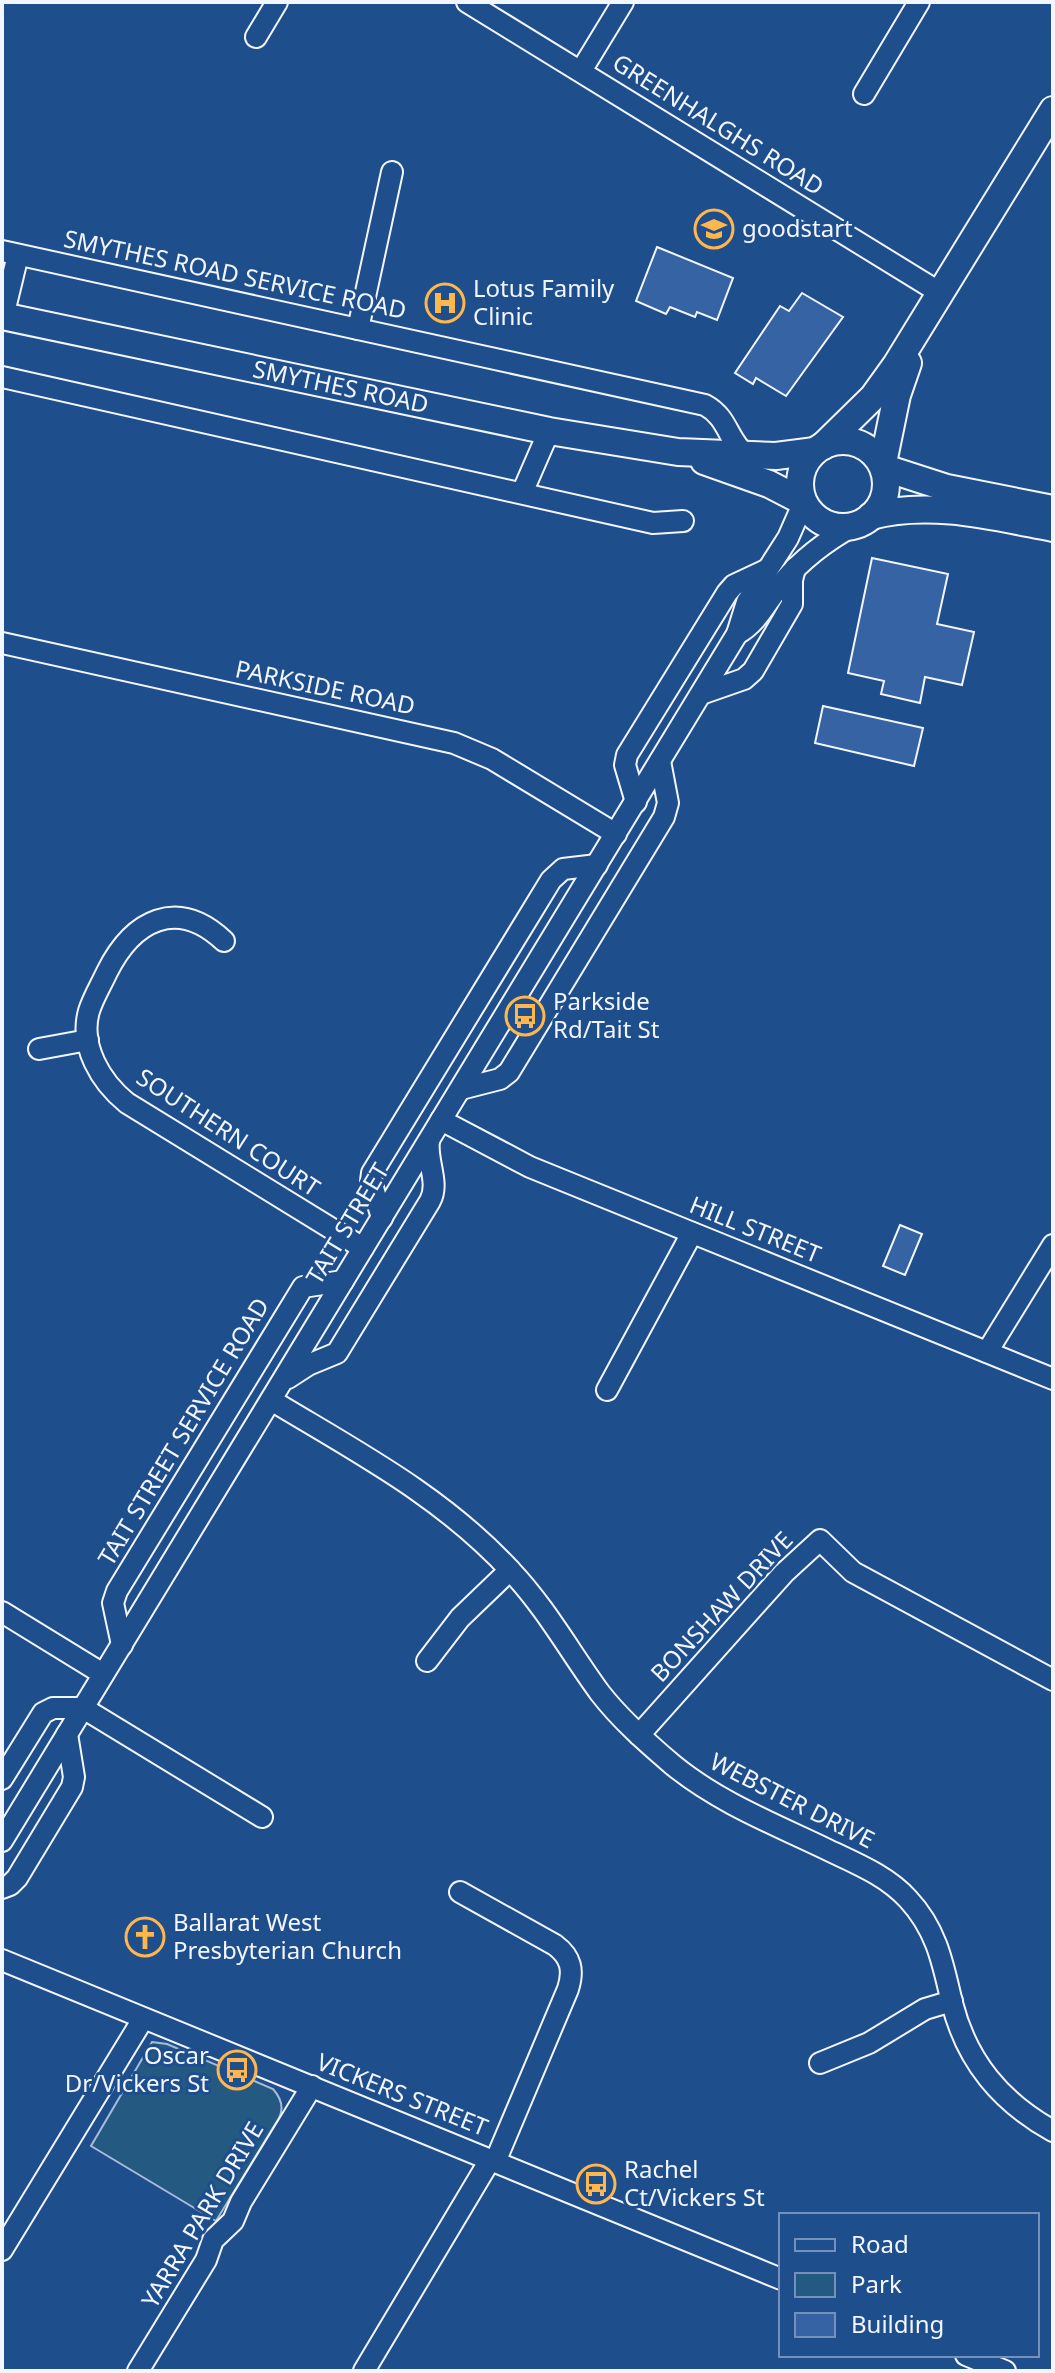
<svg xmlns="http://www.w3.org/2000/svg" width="1055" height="2373" font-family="'Noto Sans',sans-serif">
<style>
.green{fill:#245a82;stroke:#a8bbd7;stroke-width:2}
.building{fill:#3563a3;stroke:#f2f6ff;stroke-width:2}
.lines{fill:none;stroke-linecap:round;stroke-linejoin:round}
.minor-casing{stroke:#f2f6ff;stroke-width:24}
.major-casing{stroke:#f2f6ff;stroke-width:30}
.minor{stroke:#1f4e8c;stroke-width:20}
.major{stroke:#1f4e8c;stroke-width:26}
.labels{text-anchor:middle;stroke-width:6;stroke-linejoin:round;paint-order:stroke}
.street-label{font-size:24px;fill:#f2f6ff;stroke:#1f4e8c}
.poi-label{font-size:24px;fill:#f2f6ff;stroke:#1f4e8c;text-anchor:start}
</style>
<rect width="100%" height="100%" fill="#1f4e8c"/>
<path class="green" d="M152 2042 167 2044 273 2089C281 2098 284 2108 279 2118L216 2221 91 2146Z"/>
<g class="building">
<polygon points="657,247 733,278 717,320 697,312 695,317 670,307 666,314 636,301"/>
<polygon points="802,293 843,317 786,396 756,378 753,384 735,373 780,306 789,311"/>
<polygon points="872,558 948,574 937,624 974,632 962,685 925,677 920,703 881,694 884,681 848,673"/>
<polygon points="823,706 923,728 914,766 815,743"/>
<polygon points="900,1225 922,1234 905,1275 883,1266"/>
</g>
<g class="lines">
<defs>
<g id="minor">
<polyline points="467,2 942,294"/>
<polyline points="256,37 277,2"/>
<polyline points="581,71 623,2"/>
<polyline points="864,94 919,2"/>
<path d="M2 251 705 405C729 418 727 440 746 455"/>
<polyline points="3,317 18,255"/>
<polyline points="358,329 392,172"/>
<polyline points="2,377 653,523 683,521"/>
<polyline points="522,493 549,431"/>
<path d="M737 634C759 622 767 600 783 582 803 558 826 541 853 526"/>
<polyline points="2,643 454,743 492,759 616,834"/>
<polyline points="701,694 744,679 753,671 792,604 792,580 795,568"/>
<polyline points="636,802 625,765 627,755 727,593 734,585 766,570"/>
<path d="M224 941C177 897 133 920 107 972 101 985 93 998 89 1011 79 1046 101 1082 127 1103L363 1248"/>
<polyline points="39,1049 88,1040"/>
<polyline points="461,1089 500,1079 509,1072 664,817 668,803 660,761"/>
<polyline points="441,1120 530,1167 1053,1379"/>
<polyline points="382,1218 371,1181 372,1173 551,880 563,869 597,865"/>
<polyline points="987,1352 1053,1245"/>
<path d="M288 1378 308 1365 337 1353 430 1201C440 1183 426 1161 429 1141"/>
<polyline points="607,1390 692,1233"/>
<path d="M271 1400C357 1452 442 1496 511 1571 546 1608 570 1652 600 1693 621 1720 647 1743 673 1765 718 1802 774 1824 826 1849 855 1863 886 1875 908 1899 937 1930 943 1964 952 2003 967 2062 1001 2102 1053 2131"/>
<polyline points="2,1612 103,1674"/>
<polyline points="122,1645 113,1603 117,1591 303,1287 343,1281"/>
<polyline points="427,1661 460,1618 510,1570"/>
<polyline points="83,1708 262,1817"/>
<polyline points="639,1735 784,1573 820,1540 853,1572 1053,1680"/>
<polyline points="2,1779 43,1713 53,1708 83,1708"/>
<polyline points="2,1841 737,634 747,602 788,538 803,504"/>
<polyline points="2,1888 10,1885 17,1878 72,1787 74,1777 67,1734"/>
<path d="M460 1892 555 1945C571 1957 574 1970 568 1989L495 2162"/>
<polyline points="2,1960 781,2279"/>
<polyline points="820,2063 869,2043 925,2009 952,2001"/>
<polyline points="2,2250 143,2019"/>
<polyline points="966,2355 1005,2371"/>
<polyline points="138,2371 206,2260 213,2240 233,2221 241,2202 312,2086"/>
<polyline points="364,2371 490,2160"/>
</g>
<g id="major">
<path id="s1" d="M2 316 549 431 678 452 776 456 815 451"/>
<circle cx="843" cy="484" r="43"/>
<polyline points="823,446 873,397 896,365 1053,110"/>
<polyline points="704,461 769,484 802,501"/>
<polyline points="883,463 897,395 908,363"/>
<polyline points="885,468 947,488 1053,509"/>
<path d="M871 516C930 500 995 517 1053 528"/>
</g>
</defs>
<use href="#minor" class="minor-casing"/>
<use href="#major" class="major-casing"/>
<use href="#minor" class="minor"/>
<use href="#major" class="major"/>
</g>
<defs>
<symbol id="school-ring" viewBox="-11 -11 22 22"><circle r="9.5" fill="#1f4e8c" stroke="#ffb74d" stroke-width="1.5"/><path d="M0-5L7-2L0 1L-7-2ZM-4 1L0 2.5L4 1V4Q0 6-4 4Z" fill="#ffb74d"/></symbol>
<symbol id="hospital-ring" viewBox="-11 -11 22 22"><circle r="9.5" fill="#1f4e8c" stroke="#ffb74d" stroke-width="1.5"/><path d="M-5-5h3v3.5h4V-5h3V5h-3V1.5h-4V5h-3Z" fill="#ffb74d"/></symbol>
<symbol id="bus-ring" viewBox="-11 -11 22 22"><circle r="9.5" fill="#1f4e8c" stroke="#ffb74d" stroke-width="1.5"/><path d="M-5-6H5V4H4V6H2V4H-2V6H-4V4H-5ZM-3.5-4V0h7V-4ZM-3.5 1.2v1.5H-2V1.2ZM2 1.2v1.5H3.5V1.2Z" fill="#ffb74d"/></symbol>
<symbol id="church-ring" viewBox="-11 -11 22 22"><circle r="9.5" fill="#1f4e8c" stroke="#ffb74d" stroke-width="1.5"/><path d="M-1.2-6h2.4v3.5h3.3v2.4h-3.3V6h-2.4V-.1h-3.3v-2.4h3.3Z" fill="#ffb74d"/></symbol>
</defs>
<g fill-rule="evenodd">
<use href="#school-ring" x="692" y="207" width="44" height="44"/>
<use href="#hospital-ring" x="423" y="281" width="44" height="44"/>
<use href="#bus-ring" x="503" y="994" width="44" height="44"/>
<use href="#church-ring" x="123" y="1915" width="44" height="44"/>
<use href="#bus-ring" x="215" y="2048" width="44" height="44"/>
<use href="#bus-ring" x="574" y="2162" width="44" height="44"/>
</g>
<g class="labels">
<g class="street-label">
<text transform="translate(718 125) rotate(32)" y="8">GREENHALGHS ROAD</text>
<text transform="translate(235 275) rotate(12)" y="8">SMYTHES ROAD SERVICE ROAD</text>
<text dy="8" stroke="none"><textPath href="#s1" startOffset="346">SMYTHES ROAD</textPath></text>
<text transform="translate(325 688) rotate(12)" y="8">PARKSIDE ROAD</text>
<text transform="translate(228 1133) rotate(33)" y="8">SOUTHERN COURT</text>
<text transform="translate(348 1224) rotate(-59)" y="8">TAIT STREET</text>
<text transform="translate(755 1230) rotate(22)" y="8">HILL STREET</text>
<text transform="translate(184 1432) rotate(-59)" y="8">TAIT STREET SERVICE ROAD</text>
<text transform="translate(722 1607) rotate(-47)" y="8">BONSHAW DRIVE</text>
<text transform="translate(792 1801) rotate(27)" y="8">WEBSTER DRIVE</text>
<text transform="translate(402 2095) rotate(22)" y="8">VICKERS STREET</text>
<text transform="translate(203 2215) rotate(-59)" y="8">YARRA PARK DRIVE</text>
</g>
<g class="poi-label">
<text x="742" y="237">goodstart</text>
<text x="473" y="297">Lotus Family<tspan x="473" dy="28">Clinic</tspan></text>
<text x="553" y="1010">Parkside<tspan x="553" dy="28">Rd/Tait St</tspan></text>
<text x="173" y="1931">Ballarat West<tspan x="173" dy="28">Presbyterian Church</tspan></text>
<text x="209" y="2064" text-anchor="end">Oscar<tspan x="209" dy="28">Dr/Vickers St</tspan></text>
<text x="624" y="2178">Rachel<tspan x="624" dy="28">Ct/Vickers St</tspan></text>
</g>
</g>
<rect width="1055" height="2373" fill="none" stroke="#f2f6ff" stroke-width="8"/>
<rect x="779" y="2213" width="260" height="144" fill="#1f4e8c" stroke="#7391ba" stroke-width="2"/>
<rect x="795" y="2239" width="40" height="12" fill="#1f4e8c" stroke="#7391ba" stroke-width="2"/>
<text x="851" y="2253" font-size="24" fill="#f2f6ff">Road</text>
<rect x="795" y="2273" width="40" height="24" fill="#245a82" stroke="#7391ba" stroke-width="2"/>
<text x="851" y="2293" font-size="24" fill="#f2f6ff">Park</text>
<rect x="795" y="2313" width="40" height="24" fill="#3563a3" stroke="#7391ba" stroke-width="2"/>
<text x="851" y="2333" font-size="24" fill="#f2f6ff">Building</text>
</svg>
